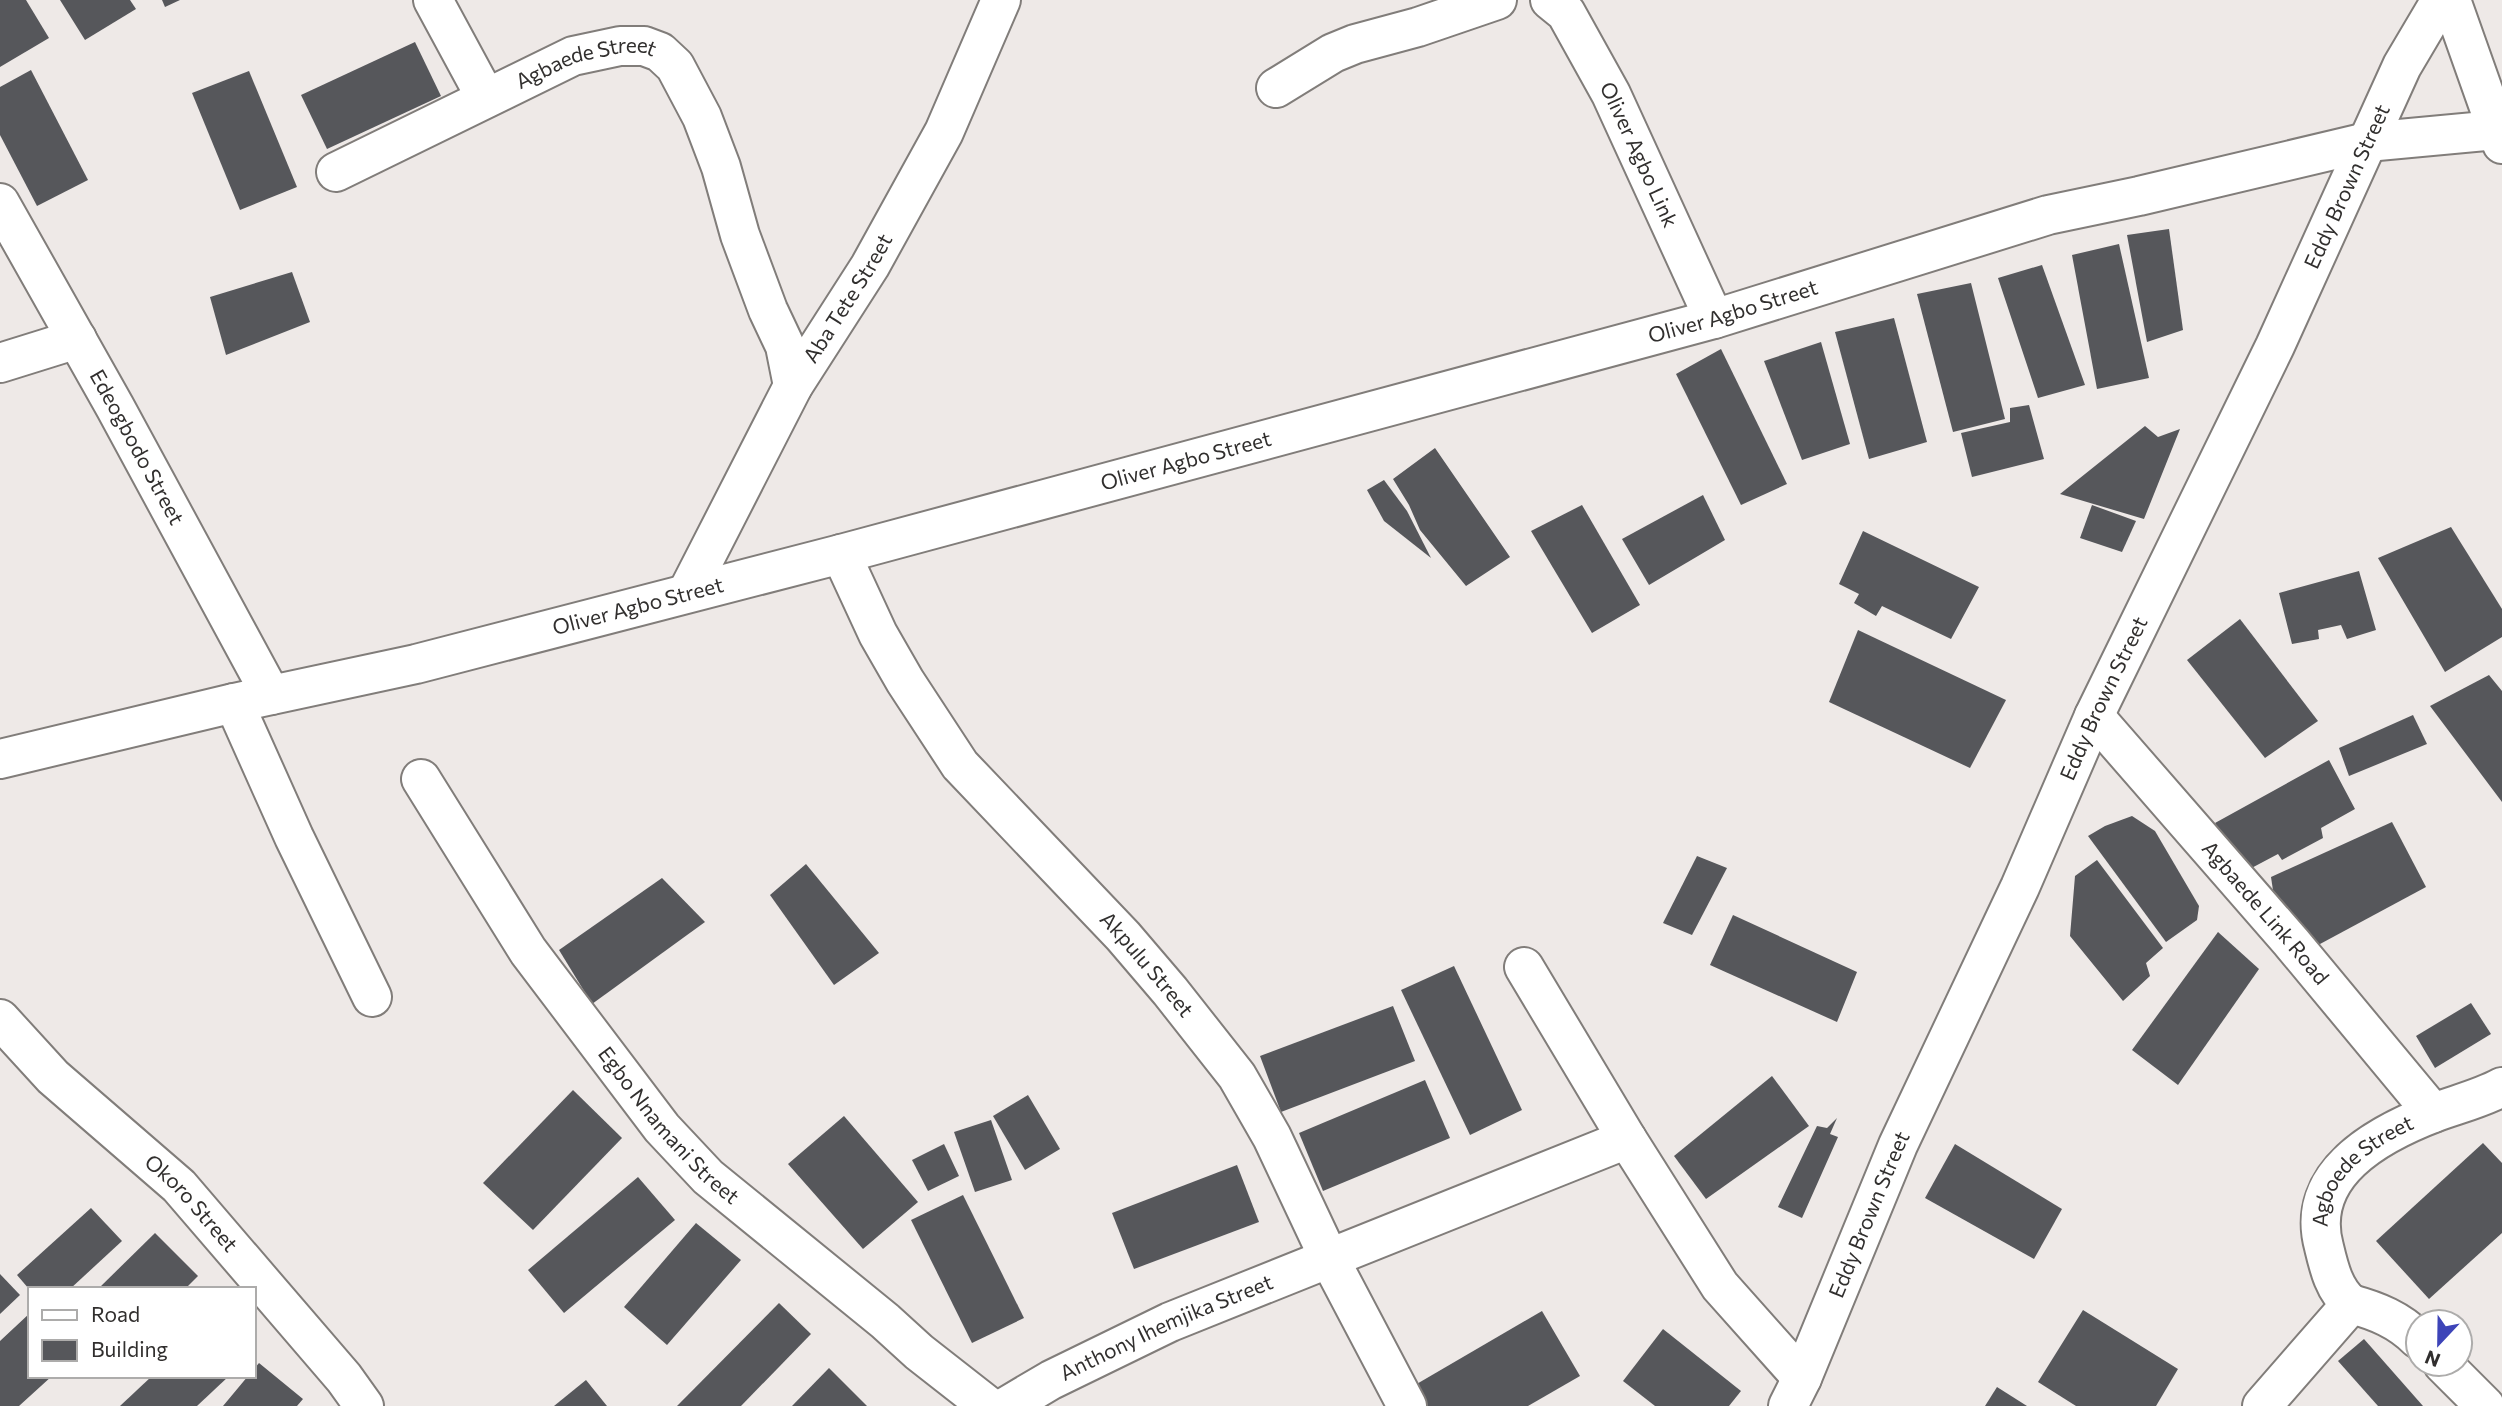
<svg xmlns="http://www.w3.org/2000/svg" width="2502" height="1406" font-family="Commissioner,sans-serif">
<style>
.building{fill:#56575b}
.lines{fill:none;stroke-linecap:round;stroke-linejoin:round}
.minor-casing{stroke:#817d7a;stroke-width:42}
.minor{stroke:#fff;stroke-width:38}
.labels{text-anchor:middle;stroke-width:7;stroke-linejoin:round;paint-order:stroke}
.street-label{font-size:21px;fill:#312f2e;stroke:#fff}
</style>
<rect width="100%" height="100%" fill="#eee9e7"/>
<g class="building">
<polygon points="0,0 26,0 49,38 0,67"/>
<polygon points="60,0 130,0 136,9 85,40"/>
<polygon points="162,0 180,0 165,7"/>
<polygon points="415,42 441,96 327,149 301,95"/>
<polygon points="31,70 88,180 37,206 0,135 0,87"/>
<polygon points="249,71 297,187 240,210 192,93"/>
<polygon points="2169,229 2183,330 2147,342 2127,235"/>
<polygon points="2119,244 2149,378 2097,389 2072,255"/>
<polygon points="2042,265 2085,385 2038,398 1998,278"/>
<polygon points="292,272 310,322 226,355 210,297"/>
<polygon points="1971,283 2005,419 1953,432 1917,294"/>
<polygon points="1894,318 1927,442 1869,459 1835,332"/>
<polygon points="1821,342 1850,444 1802,460 1764,361"/>
<polygon points="1721,349 1787,484 1741,505 1676,374"/>
<polygon points="2029,405 2044,459 1972,477 1961,433 2010,422 2010,408"/>
<polygon points="2145,426 2158,437 2180,429 2144,519 2060,494"/>
<polygon points="1435,448 1510,557 1466,586 1420,530 1409,505 1393,479"/>
<polygon points="1384,480 1407,511 1431,558 1384,521 1367,490"/>
<polygon points="1703,495 1725,540 1649,585 1622,539"/>
<polygon points="1582,505 1640,605 1592,633 1531,531"/>
<polygon points="2092,505 2136,521 2122,552 2080,538"/>
<polygon points="2451,527 2502,609 2502,637 2445,672 2378,558"/>
<polygon points="1863,531 1979,587 1951,639 1882,606 1876,616 1854,603 1859,594 1839,584"/>
<polygon points="2359,571 2376,630 2347,639 2341,625 2318,630 2319,639 2292,644 2279,593"/>
<polygon points="2240,619 2318,721 2265,758 2187,660"/>
<polygon points="1858,630 2006,700 1970,768 1829,702"/>
<polygon points="2489,675 2502,691 2502,802 2430,706"/>
<polygon points="2413,715 2427,744 2349,776 2339,748"/>
<polygon points="2329,760 2355,809 2321,828 2323,838 2282,860 2278,854 2244,872 2215,823"/>
<polygon points="2132,816 2155,831 2199,906 2197,920 2166,942 2088,836 2105,826"/>
<polygon points="2392,822 2426,887 2307,951 2274,897 2271,877"/>
<polygon points="1697,856 1727,868 1692,935 1663,923"/>
<polygon points="2097,860 2163,948 2146,963 2150,976 2123,1001 2070,936 2075,876"/>
<polygon points="806,864 879,953 834,985 770,895"/>
<polygon points="662,878 705,922 592,1004 559,950"/>
<polygon points="1733,915 1857,972 1837,1022 1710,965"/>
<polygon points="2218,932 2259,969 2178,1085 2132,1050"/>
<polygon points="1454,966 1522,1110 1470,1135 1401,990"/>
<polygon points="2471,1003 2491,1034 2435,1068 2416,1036"/>
<polygon points="1393,1006 1415,1061 1281,1112 1260,1056"/>
<polygon points="1772,1076 1809,1126 1706,1199 1674,1156"/>
<polygon points="1425,1080 1450,1138 1323,1191 1299,1133"/>
<polygon points="573,1090 622,1138 533,1230 483,1183"/>
<polygon points="1028,1095 1060,1149 1025,1170 993,1116"/>
<polygon points="844,1116 918,1202 863,1249 788,1164"/>
<polygon points="1837,1118 1830,1134 1838,1137 1802,1218 1778,1207 1817,1126 1827,1128"/>
<polygon points="991,1120 1012,1180 975,1192 954,1132"/>
<polygon points="2483,1143 2502,1163 2502,1233 2429,1299 2376,1241"/>
<polygon points="944,1144 959,1176 928,1191 912,1160"/>
<polygon points="1955,1144 2062,1209 2034,1259 1925,1198"/>
<polygon points="1237,1165 1259,1222 1134,1269 1112,1213"/>
<polygon points="638,1177 675,1220 564,1313 528,1270"/>
<polygon points="963,1195 1024,1318 972,1343 911,1220"/>
<polygon points="91,1208 122,1241 70,1289 29,1289 17,1275"/>
<polygon points="696,1223 741,1260 667,1345 624,1307"/>
<polygon points="155,1233 198,1276 185,1289 98,1289"/>
<polygon points="0,1274 20,1295 0,1314"/>
<polygon points="779,1303 811,1334 741,1406 677,1406"/>
<polygon points="2083,1310 2178,1369 2156,1406 2076,1406 2038,1382"/>
<polygon points="1542,1311 1580,1376 1528,1406 1427,1406 1415,1385"/>
<polygon points="30,1313 30,1376 52,1376 19,1406 0,1406 0,1341"/>
<polygon points="1663,1329 1741,1391 1729,1406 1655,1406 1623,1381"/>
<polygon points="2364,1339 2423,1406 2378,1406 2338,1361"/>
<polygon points="259,1363 303,1399 297,1406 223,1406 248,1376 254,1376 254,1369"/>
<polygon points="829,1368 867,1406 792,1406"/>
<polygon points="152,1376 229,1376 197,1406 120,1406"/>
<polygon points="586,1380 607,1406 554,1406"/>
<polygon points="1997,1387 2027,1406 1985,1406"/>
</g>
<g class="lines">
<defs>
<g id="minor">
<polyline points="433,0 486,98"/>
<path id="s1" d="M1550 0 1566 13 1611 94 1714 319"/>
<polyline points="2451,0 2502,144"/>
<polyline points="1276,88 1333,53 1355,44 1418,27 1497,0"/>
<path id="s2" d="M336 172 573 56 620 46H644L660 52 675 66 702 117 721 167 740 235 768 310 785 346 793 386"/>
<path id="s3" d="M0 203 115 407 271 695"/>
<polyline points="0,363 77,339"/>
<path id="s4" d="M841 554 878 634 905 681 960 765 1123 936 1170 991 1237 1076 1272 1137 1329 1258 1407 1406"/>
<path id="s5" d="M687 593 793 386 870 266 944 132 1001 0"/>
<polyline points="234,703 294,837 372,997"/>
<path id="s6" d="M2094 716 2291 942 2433 1113"/>
<path id="s7" d="M0 759 234 703 416 664 841 554 1714 319 2048 215 2139 196 2367 142 2496 130"/>
<path id="s8" d="M421 779 528 951 662 1128 708 1177 885 1321 919 1352 988 1406"/>
<polyline points="1524,967 1627,1139 1720,1286 1802,1378"/>
<path id="s9" d="M0 1019 53 1077 179 1186 344 1378 364 1406"/>
<path d="M2351 1304C2377 1311 2399 1320 2418 1339"/>
<polyline points="2443,1364 2485,1406"/>
<path id="s10" d="M1007 1406 1051 1380 1170 1322 1627 1139"/>
<path id="s11" d="M1788 1406 1802 1378 1898 1145 2020 887 2094 716 2275 346 2402 66 2441 0"/>
<path id="s12" d="M2262 1406 2351 1304C2334 1290 2329 1268 2324 1247 2304 1174 2378 1134 2436 1112 2458 1104 2482 1098 2502 1087"/>
</g>
</defs>
<use href="#minor" class="minor-casing"/>
<use href="#minor" class="minor"/>
</g>
<g class="labels">
<g class="street-label">
<text dy="7" stroke="none"><textPath href="#s2" startOffset="275">Agbaede Street</textPath></text>
<text dy="7" stroke="none"><textPath href="#s1" startOffset="180">Oliver Agbo Link</textPath></text>
<text dy="7" stroke="none"><textPath href="#s11" startOffset="1342">Eddy Brown Street</textPath></text>
<text dy="7" stroke="none"><textPath href="#s5" startOffset="336">Aba Tete Street</textPath></text>
<text dy="7" stroke="none"><textPath href="#s7" startOffset="1790">Oliver Agbo Street</textPath></text>
<text dy="7" stroke="none"><textPath href="#s3" startOffset="280">Edeogbodo Street</textPath></text>
<text dy="7" stroke="none"><textPath href="#s7" startOffset="1223">Oliver Agbo Street</textPath></text>
<text dy="7" stroke="none"><textPath href="#s7" startOffset="656">Oliver Agbo Street</textPath></text>
<text dy="7" stroke="none"><textPath href="#s11" startOffset="775">Eddy Brown Street</textPath></text>
<text dy="7" stroke="none"><textPath href="#s6" startOffset="261">Agbaede Link Road</textPath></text>
<text dy="7" stroke="none"><textPath href="#s4" startOffset="516">Akpulu Street</textPath></text>
<text dy="7" stroke="none"><textPath href="#s8" startOffset="427">Egbo Nnamani Street</textPath></text>
<text dy="7" stroke="none"><textPath href="#s12" startOffset="294">Agboede Street</textPath></text>
<text dy="7" stroke="none"><textPath href="#s9" startOffset="266">Okoro Street</textPath></text>
<text dy="7" stroke="none"><textPath href="#s11" startOffset="208">Eddy Brown Street</textPath></text>
<text dy="7" stroke="none"><textPath href="#s10" startOffset="178">Anthony Ihemjika Street</textPath></text>
</g>
</g>
<rect x="28" y="1287" width="228" height="91" fill="#ffffff" stroke="#adacab" stroke-width="2"/>
<rect x="42" y="1310" width="35" height="10" fill="#ffffff" stroke="#adacab" stroke-width="2"/>
<text x="91" y="1322" font-size="21" fill="#312f2e">Road</text>
<rect x="42" y="1340" width="35" height="21" fill="#56575b" stroke="#adacab" stroke-width="2"/>
<text x="91" y="1357" font-size="21" fill="#312f2e">Building</text>
<g transform="translate(2439 1343) rotate(202)"><circle r="33" fill="#ffffff" stroke="#adacab" stroke-width="2"/>
<path d="M0-5L12 26L0 18L-12 26Z" fill="#3d44b8"/>
<text y="-10" font-size="19" font-weight="bold" text-anchor="middle" fill="#312f2e">N</text>
</g>
</svg>
